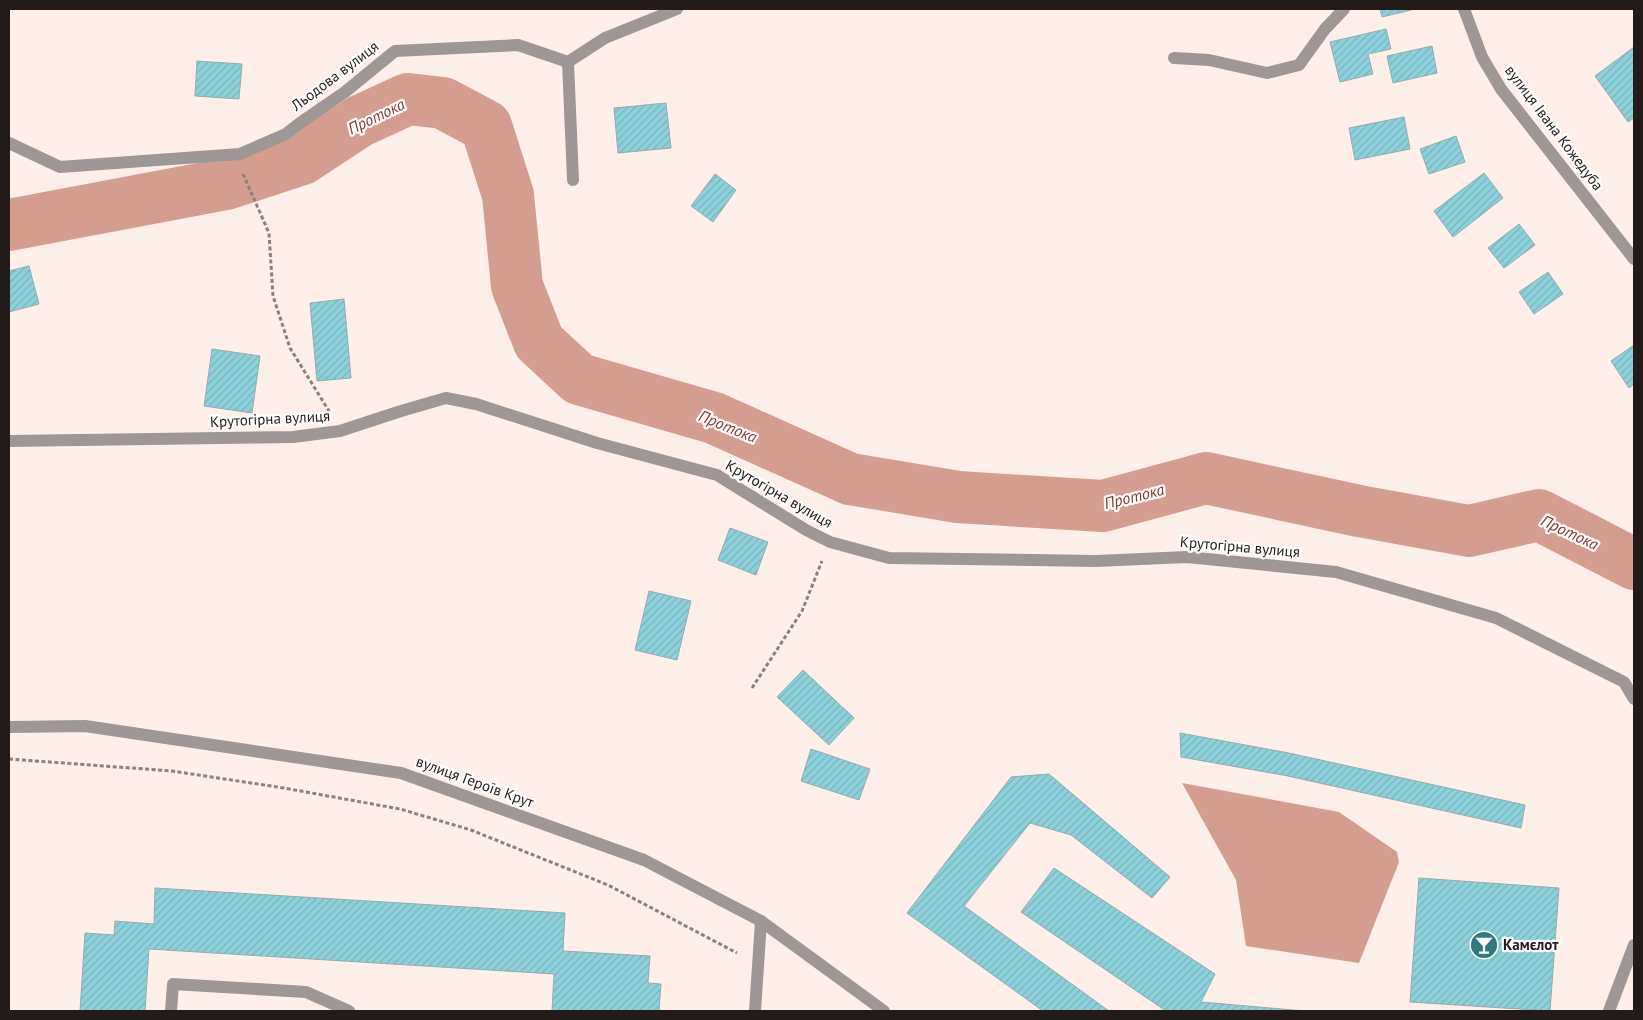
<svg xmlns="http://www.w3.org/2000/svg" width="1643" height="1020" font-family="'PT Sans',sans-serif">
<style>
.water{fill:#d49d8d}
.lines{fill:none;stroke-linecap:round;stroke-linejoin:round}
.river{stroke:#d49d8d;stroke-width:52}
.building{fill:url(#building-hatch);stroke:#97aaac}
.path{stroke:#8b807e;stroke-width:3;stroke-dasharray:4 2.5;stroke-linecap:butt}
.service{stroke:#9e9795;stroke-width:12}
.minor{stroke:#9e9795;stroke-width:12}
.tertiary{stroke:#9e9795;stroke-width:12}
.labels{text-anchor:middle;stroke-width:4.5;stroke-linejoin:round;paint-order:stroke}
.street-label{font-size:15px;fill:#221b1a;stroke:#fff}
.poi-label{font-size:15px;font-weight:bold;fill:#221b1a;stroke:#fff;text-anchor:start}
.water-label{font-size:16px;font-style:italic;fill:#7e3a27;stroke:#fff}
</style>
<defs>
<pattern id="building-hatch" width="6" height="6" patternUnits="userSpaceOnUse" patternTransform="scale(1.25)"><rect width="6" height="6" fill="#8dd1da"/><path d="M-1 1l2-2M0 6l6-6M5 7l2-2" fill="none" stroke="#79b3ba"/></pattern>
</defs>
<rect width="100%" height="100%" fill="#feefeb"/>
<polygon class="water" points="1182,783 1339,812 1397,852 1399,862 1359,963 1246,946 1236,880"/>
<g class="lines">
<polyline class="river" points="9,225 226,184 302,159 360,121 408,99 443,103 486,126 508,195 517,286 539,342 579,379 714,418 850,479 958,497 1103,506 1206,478 1359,511 1469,531 1539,515 1634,564"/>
</g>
<g class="building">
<polygon points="1380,9 1415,9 1382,17"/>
<polygon points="1386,29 1391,49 1368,54 1373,74 1340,82 1330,42"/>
<polygon points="1432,46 1437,73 1393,83 1387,56"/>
<polygon points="1634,47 1634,118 1628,122 1595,76"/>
<polygon points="197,61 242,64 239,99 195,96"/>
<polygon points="666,103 671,148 618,153 614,108"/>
<polygon points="1404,117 1410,149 1355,160 1349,128"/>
<polygon points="1456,136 1465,162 1429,174 1420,149"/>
<polygon points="1484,173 1503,198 1453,237 1434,211"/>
<polygon points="715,174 736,190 713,222 691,206"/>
<polygon points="1519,224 1535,245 1504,268 1488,248"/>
<polygon points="29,266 39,304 9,312 9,271"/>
<polygon points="1548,272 1563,294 1534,314 1519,292"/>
<polygon points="344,299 351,378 317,381 310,303"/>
<polygon points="1634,345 1634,384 1629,388 1611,361"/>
<polygon points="212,349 260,356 252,413 204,406"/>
<polygon points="730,528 768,542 756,575 718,560"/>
<polygon points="649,591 691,601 677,660 635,650"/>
<polygon points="803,670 854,718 829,745 777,697"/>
<polygon points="1180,733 1289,753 1525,805 1521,828 1288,776 1181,757"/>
<polygon points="811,749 870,769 859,800 801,781"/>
<polygon points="1049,774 1170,877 1152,898 1071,835 1030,823 964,906 1109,1011 1043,1011 907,913 1011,777"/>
<polygon points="1054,868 1215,974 1201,1002 1305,1011 1166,1011 1021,912"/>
<polygon points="1419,878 1559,888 1550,1011 1410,1002"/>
<polygon points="155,888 565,913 563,951 650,956 648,983 661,984 659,1011 552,1011 554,974 149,949 145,1011 80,1011 85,933 114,935 115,921 154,924"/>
</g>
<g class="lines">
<g class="path">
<polyline points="243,174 269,233 273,296 290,348 329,411"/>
<polyline points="752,688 802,611 822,561"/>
<polyline points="9,759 172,771 284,788 400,809 471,830 608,885 737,953"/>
</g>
<g class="service">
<polyline points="1174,58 1209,60 1267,73 1299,65 1325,29 1344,9"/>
<polyline points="568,62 573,180"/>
<polyline points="171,1011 173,984 306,992 349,1011"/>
<polyline points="755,1011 761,921"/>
</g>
<g class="minor">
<polyline points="9,143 60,167 240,154 286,134 300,123 345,92 395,51 518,45 568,62 605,38 677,9"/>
<polyline points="9,441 293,437 340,431 401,411 446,398 476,404 597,443 717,475 806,530 830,542 889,558 1096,561 1187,557 1336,572 1496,618 1624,682 1634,699"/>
</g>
<g class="tertiary">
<polyline points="1464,9 1482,57 1501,89 1634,259"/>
<polyline points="9,727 85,726 401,773 644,860 761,921 884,1011"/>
<polyline points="1609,1011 1634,945"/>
</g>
</g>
<defs>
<symbol id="bar-disc" viewBox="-11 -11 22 22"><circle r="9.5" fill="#317981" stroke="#fff"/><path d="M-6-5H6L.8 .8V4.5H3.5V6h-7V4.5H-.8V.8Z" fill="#fff"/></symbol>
</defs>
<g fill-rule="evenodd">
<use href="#bar-disc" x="1468" y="929" width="32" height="32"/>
</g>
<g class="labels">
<g class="street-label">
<text transform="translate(335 76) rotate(-37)" y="5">Льодова вулиця</text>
<text transform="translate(1554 128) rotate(53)" y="5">вулиця Івана Кожедуба</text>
<text transform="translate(270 419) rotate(-3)" y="5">Крутогірна вулиця</text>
<text transform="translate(779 494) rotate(30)" y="5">Крутогірна вулиця</text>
<text transform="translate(1240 547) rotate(5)" y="5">Крутогірна вулиця</text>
<text transform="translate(475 782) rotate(20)" y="5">вулиця Героїв Крут</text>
</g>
<g class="poi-label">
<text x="1503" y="950">Камєлот</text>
</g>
<g class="water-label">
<text transform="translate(376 116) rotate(-26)" y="6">Протока</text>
<text transform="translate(728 426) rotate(22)" y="6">Протока</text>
<text transform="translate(1134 496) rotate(-14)" y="6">Протока</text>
<text transform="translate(1570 532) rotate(25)" y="6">Протока</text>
</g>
</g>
<rect width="1643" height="1020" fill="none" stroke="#221b1a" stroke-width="20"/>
</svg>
